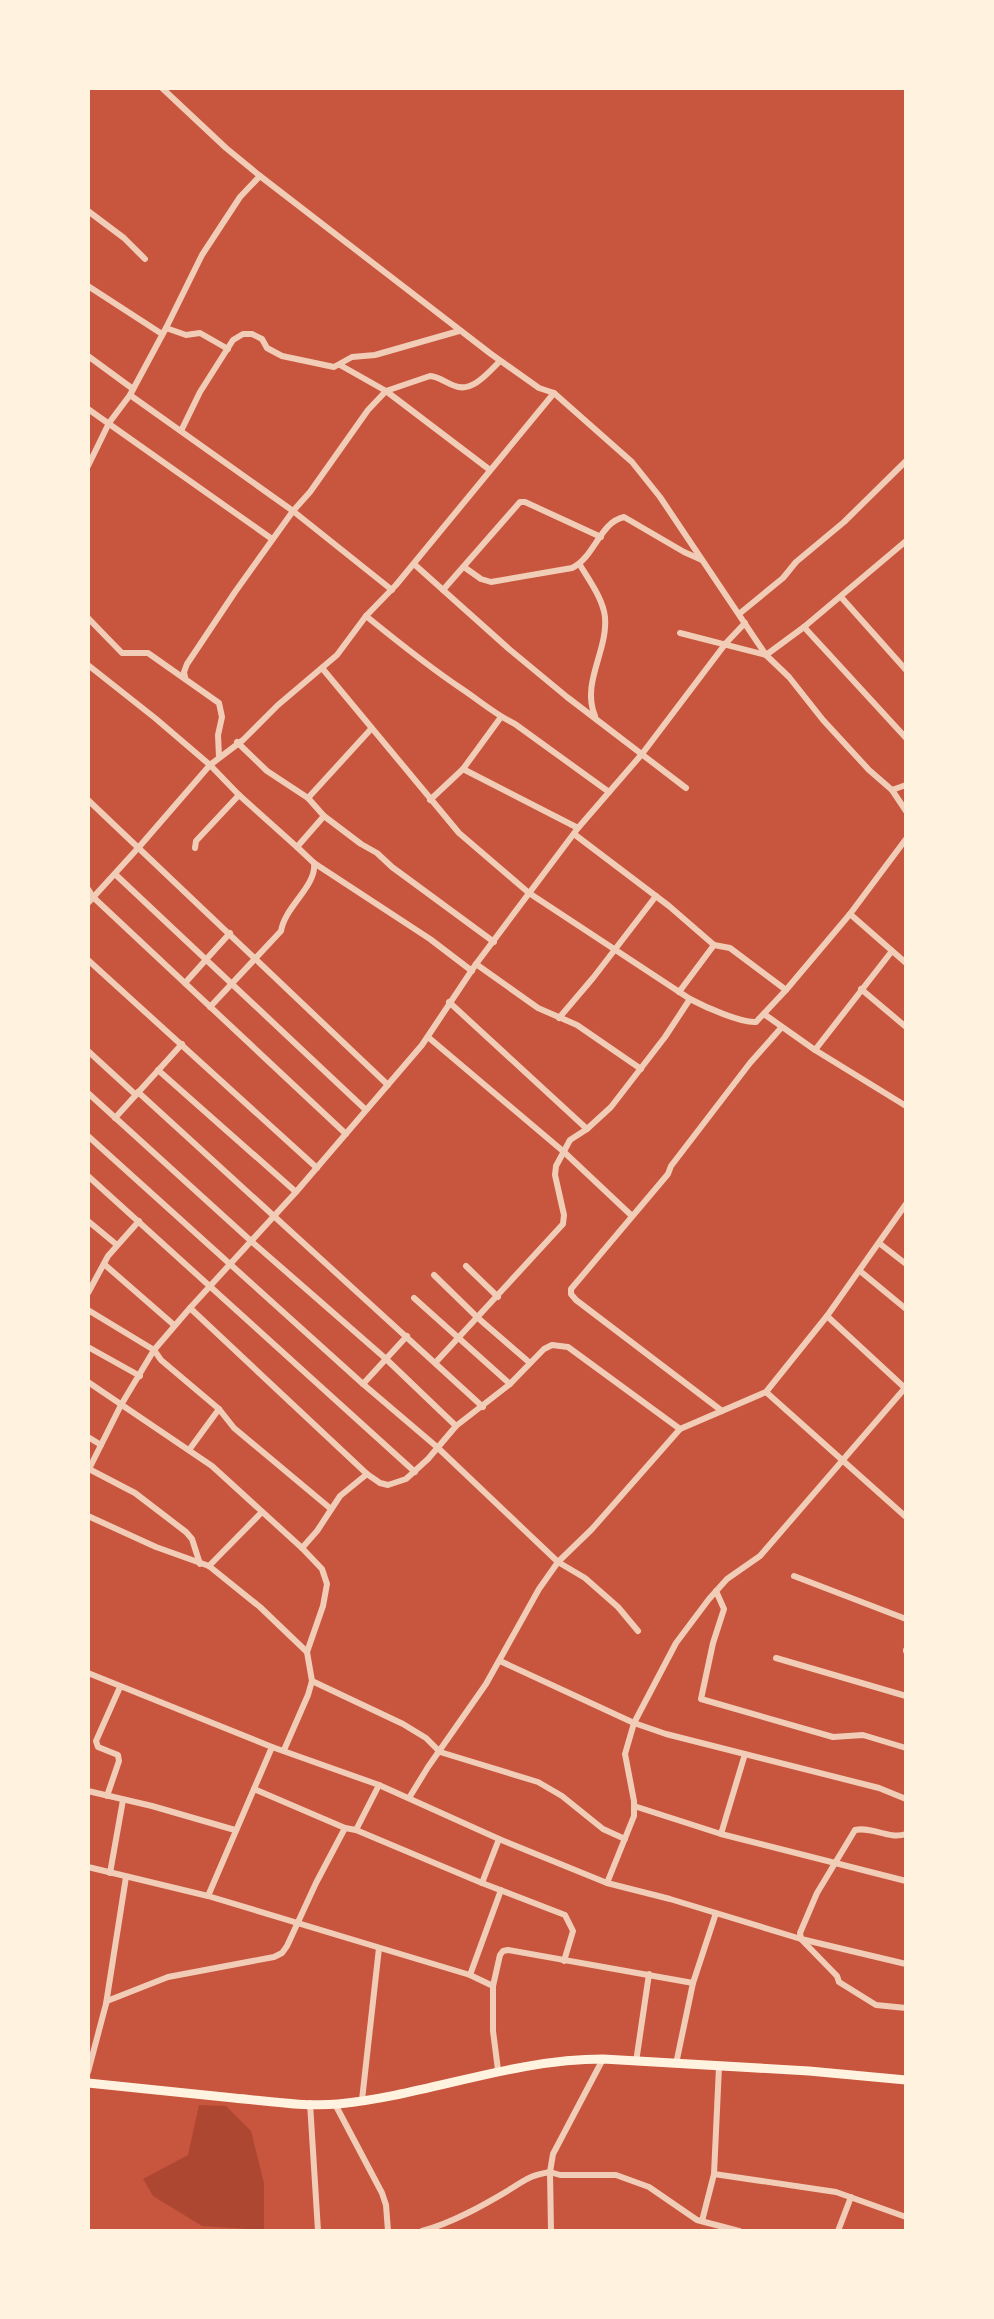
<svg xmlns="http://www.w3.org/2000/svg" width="994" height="2319" font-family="'Source Sans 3',sans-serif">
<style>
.green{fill:#ae4732}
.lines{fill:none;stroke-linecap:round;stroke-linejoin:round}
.minor{stroke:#f1ccb7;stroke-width:6}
.primary{stroke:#fff3e0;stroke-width:9}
</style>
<rect width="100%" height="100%" fill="#c8553d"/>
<polygon class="green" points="199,2105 226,2106 251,2131 264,2183 264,2230 202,2226 153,2196 143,2179 188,2155"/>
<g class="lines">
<g class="minor">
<polyline points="162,88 226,148 260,176 491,354 539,388 554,393 632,462 660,497 766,655 789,677 823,720 869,770 892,790 906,811"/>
<polyline points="88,211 124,238 145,259"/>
<polyline points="88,286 162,334"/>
<polyline points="166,328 186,335 200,333 228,349"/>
<polyline points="88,356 133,389"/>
<polyline points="340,365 386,391 490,470"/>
<polyline points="130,395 293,511 392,590"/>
<polyline points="88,409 272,539"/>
<polyline points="181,431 200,392 233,340 243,334 252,334 262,339 267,348 282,356 334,367 352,357 375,355 459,331"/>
<polyline points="88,466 109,423 130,395 166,328 202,255 240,197 260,176"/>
<polyline points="414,564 509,649 567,697 686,788"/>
<path d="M580 565C589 580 603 599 605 617 608 651 581 683 595 716"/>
<path d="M464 567 481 579 491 582 572 568C594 558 600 522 624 517L684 552 702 560"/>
<polyline points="443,590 520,502 525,502 601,537"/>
<polyline points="841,597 906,670"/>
<polyline points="739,614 783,578 796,562 844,522 906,461"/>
<path d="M366 616C398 642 429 667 462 689 480 701 496 715 515 724L609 792"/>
<polyline points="88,618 122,653 148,653 219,703 222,717 218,735 219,757"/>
<polyline points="804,627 906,738"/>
<polyline points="680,633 766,655 804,627 906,541"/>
<polyline points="88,665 155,718 210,765 239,795 297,847 324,816"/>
<polyline points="322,668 459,833 529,893 690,999"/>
<path d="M185 677 184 672 187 664 235 592 293 511 310 492 368 410 386 391 430 376C440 377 446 383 455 386 472 393 489 372 500 361"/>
<polyline points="237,742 267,771 308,798 324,816 361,844 377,853 392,867 494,942"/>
<polyline points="463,769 578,828"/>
<polyline points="892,790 906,785"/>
<polyline points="308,798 371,729"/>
<polyline points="88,800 388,1085"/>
<polyline points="430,800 463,769 501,717"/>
<polyline points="574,834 669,906 714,945 730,948 786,990"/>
<polyline points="195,848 196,841 239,795"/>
<polyline points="314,863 430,939 472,971"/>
<polyline points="115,874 366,1110"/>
<polyline points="88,889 93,897 346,1134"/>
<polyline points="88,903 139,847 210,765 243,740 278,705 337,655 366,616 396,585 554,393"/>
<polyline points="850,914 906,963"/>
<polyline points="88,960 317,1168"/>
<polyline points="476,964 538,1008 577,1025 641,1069"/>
<polyline points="185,983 230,933"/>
<polyline points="861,989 906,1027"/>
<polyline points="679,992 714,945"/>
<polyline points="449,1002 587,1129"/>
<path d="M210 1007 281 931C285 906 317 886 314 863L297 847"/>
<polyline points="764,1014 815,1050 906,1106"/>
<polyline points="559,1018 593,978 656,896"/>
<polyline points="428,1037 564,1152 632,1216"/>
<polyline points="815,1050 892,951"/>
<polyline points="88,1051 136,1095"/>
<polyline points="158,1070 296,1192"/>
<polyline points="138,1092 483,1407"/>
<polyline points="88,1093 251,1241 385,1358 456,1426"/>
<polyline points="115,1118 182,1044"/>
<polyline points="88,1136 363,1384 437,1447 558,1562 585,1578 618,1607 638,1631"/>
<polyline points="88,1176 415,1472"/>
<polyline points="88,1221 117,1245"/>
<polyline points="879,1243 906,1264"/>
<polyline points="104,1264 174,1325"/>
<polyline points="466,1266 498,1297"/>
<polyline points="860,1271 906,1309"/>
<polyline points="434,1275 478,1318 530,1363"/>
<polyline points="88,1293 108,1256 139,1221"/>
<polyline points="414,1298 510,1384"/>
<polyline points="190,1308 367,1474"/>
<polyline points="88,1310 154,1350 161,1360 219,1409 234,1428 331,1509"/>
<polyline points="827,1316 906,1389"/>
<polyline points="88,1347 140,1376"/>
<path d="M436 1362 563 1224 564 1215 555 1175 556 1166 570 1140 587 1129 611 1107 665 1037 690 999C705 1007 741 1023 756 1022L786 990 850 914 906 839"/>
<polyline points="88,1382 212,1466 302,1548 322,1569 327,1584 323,1606 307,1652 312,1681 308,1695 284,1750"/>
<polyline points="363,1384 407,1336"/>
<polyline points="766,1392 906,1517"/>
<polyline points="722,1411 576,1300 571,1294 571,1289 668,1174 671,1166 750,1063 781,1028"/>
<polyline points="88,1437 101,1445"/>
<polyline points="189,1450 219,1409"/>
<polyline points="89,1469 135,1493 186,1532 192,1539 200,1564"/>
<polyline points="88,1471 121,1405 154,1350 190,1308 296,1192 422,1045 476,964 578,828 642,754 726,643 745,623"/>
<polyline points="88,1516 156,1547 209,1566 260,1607 307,1652"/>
<polyline points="302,1548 317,1531 340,1496 367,1474 380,1483 388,1485 406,1479 428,1459 456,1426 510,1384 544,1349 552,1345 568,1347 680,1429"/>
<polyline points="209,1566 262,1512"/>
<polyline points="794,1576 906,1619"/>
<polyline points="716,1591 724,1609 713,1643 701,1699 833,1737 863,1735 906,1748"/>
<polyline points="906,1650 906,1651"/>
<polyline points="776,1658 906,1696"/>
<polyline points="500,1661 634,1723 666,1734 879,1788 906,1799"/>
<polyline points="88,1673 272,1747 379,1785 499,1839 607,1883 670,1899 801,1939 906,1964"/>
<polyline points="312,1681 403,1724 426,1738 440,1752 538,1782 562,1796 603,1829 625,1839"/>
<polyline points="254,1789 345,1828 356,1830 482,1883 565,1915 573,1931 564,1961"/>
<polyline points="88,1791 152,1806 235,1830"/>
<polyline points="107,1796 119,1761 118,1755 98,1747 96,1741 120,1687"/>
<polyline points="409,1798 428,1767 486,1684 539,1589 558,1562 592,1529 680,1429 766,1392 827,1316 906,1204"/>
<polyline points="634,1806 721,1834 906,1881"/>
<polyline points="356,1830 379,1785"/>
<polyline points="721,1834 745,1754"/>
<path d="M906 1834C889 1840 872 1826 855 1830L817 1893 800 1933 801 1939 837 1976 839 1982 876 2005 906 2008"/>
<polyline points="88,1867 208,1896 470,1975 493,1986"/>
<polyline points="110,1873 123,1800"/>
<polyline points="482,1883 499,1839"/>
<polyline points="607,1883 634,1816 634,1801 625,1754 634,1723 676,1643 709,1599 727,1579 760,1556 905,1388"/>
<polyline points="208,1896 272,1747"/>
<polyline points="470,1975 501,1890"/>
<polyline points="106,2004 107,2001 168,1977 274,1957 282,1953 287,1946 316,1883 345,1828"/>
<polyline points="636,2062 649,1974"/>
<polyline points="676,2064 693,1983 716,1913"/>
<polyline points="719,2067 714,2174 836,2192 906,2217"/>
<polyline points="498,2070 493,2031 493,1986 500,1955 503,1951 508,1950 693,1983"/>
<polyline points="88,2072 106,2004 126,1877"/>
<polyline points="362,2100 379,1948"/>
<polyline points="310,2103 318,2231"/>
<polyline points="335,2104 382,2193 386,2205 388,2231"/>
<polyline points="702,2221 714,2174"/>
<path d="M422 2231C452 2223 482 2206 509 2190 527 2179 528 2176 550 2172L553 2154 603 2059"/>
<polyline points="551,2231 550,2172 560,2175 616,2175 649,2187 697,2220 739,2231"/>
<polyline points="838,2231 851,2197"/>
</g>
<path class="primary" d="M88 2083C137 2088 185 2093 234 2098 268 2101 304 2107 338 2104 428 2095 512 2059 603 2059L809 2071 906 2080"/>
</g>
<rect width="994" height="2319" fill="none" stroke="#fff3e0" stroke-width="180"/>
</svg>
